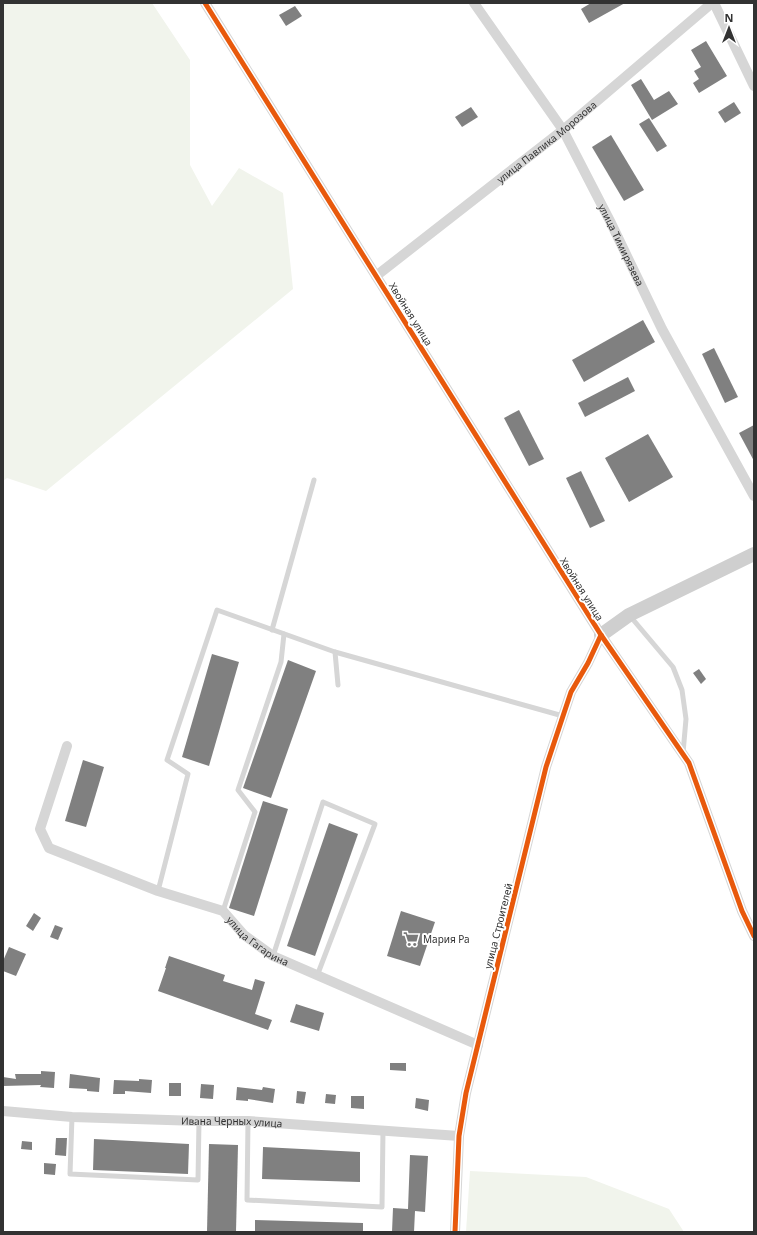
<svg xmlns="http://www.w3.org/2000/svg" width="757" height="1235" font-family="'Noto Sans',sans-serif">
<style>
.green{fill:#f1f4ec}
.building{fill:#808080}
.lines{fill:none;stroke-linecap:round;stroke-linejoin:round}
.lane{stroke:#d6d6d6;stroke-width:5}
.street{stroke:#d6d6d6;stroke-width:10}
.secondary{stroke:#cfcfcf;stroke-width:14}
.cycleway-casing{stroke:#fff;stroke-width:8}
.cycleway{stroke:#e8590c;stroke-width:5}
.labels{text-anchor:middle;stroke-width:4;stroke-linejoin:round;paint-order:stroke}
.street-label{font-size:10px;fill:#323232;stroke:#fff}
.poi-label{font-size:10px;fill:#323232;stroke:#fff;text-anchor:start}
</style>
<rect width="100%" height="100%" fill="#fff"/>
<g class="green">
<polygon points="3,3 152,3 190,60 190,165 212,206 239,168 283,193 293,289 46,491 7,478 3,481"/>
<polygon points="470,1171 586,1177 669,1209 684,1232 466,1232"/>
</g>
<g class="building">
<polygon points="591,3 625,3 589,23 581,9"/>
<polygon points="295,6 302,16 286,26 279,15"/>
<polygon points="706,41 727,76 699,93 693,83 699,79 694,71 701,67 691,50"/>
<polygon points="641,79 654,100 669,91 678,104 652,120 631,85"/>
<polygon points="734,102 741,113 725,123 718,112"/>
<polygon points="471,107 478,117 462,127 455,117"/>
<polygon points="649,118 667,146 657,152 639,124"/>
<polygon points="611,135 644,190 624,201 592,147"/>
<polygon points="643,320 655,342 584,382 572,360"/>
<polygon points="714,348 738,397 725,403 702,354"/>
<polygon points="628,377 635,391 585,417 578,403"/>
<polygon points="519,410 544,459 529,466 504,418"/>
<polygon points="754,425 754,461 739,433"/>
<polygon points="648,434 673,477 629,502 605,458"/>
<polygon points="581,471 605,521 590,528 566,478"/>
<polygon points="212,654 239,662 209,766 182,757"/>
<polygon points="288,660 316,671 271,798 243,788"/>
<polygon points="699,669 706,679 701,684 693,673"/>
<polygon points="83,760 104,767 86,827 65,821"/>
<polygon points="263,801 288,809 254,916 229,908"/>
<polygon points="329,823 358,834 315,956 287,946"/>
<polygon points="401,911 435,922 420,966 387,956"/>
<polygon points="34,913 41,918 33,931 26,926"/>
<polygon points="55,925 63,928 58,940 50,937"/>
<polygon points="9,947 26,954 16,976 3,971 3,961"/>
<polygon points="169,956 225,975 223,981 252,990 255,979 265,982 255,1014 272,1020 268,1030 158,991 166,968 165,968"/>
<polygon points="296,1004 324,1013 319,1031 290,1022"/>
<polygon points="390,1063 406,1063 406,1071 390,1070"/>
<polygon points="41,1071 55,1072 54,1088 40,1087 41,1085 3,1086 3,1077 16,1079 15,1074 41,1074"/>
<polygon points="70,1074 100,1078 99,1092 87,1091 87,1089 69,1088"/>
<polygon points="139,1079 152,1080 151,1093 125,1091 125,1094 113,1094 114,1080 139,1081"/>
<rect x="169" y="1083" width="12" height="13"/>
<polygon points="201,1084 214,1085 213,1099 200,1098"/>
<polygon points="237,1087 262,1090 263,1087 275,1089 273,1103 248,1099 248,1101 236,1100"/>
<polygon points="297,1091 306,1092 304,1104 296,1103"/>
<polygon points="326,1094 336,1095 335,1104 325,1103"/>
<polygon points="351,1096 364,1096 364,1109 351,1108"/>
<polygon points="416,1098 429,1100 428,1111 415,1108"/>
<polygon points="56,1138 67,1138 66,1156 55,1155"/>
<polygon points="94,1139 189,1144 188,1174 93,1170"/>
<polygon points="22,1141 32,1142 32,1150 21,1149"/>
<polygon points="209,1144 238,1145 236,1232 207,1232"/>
<polygon points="263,1147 360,1152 360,1182 262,1179"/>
<polygon points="410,1155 428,1156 425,1212 415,1211 414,1232 392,1232 393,1208 408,1209"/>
<polygon points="44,1163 56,1164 55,1175 44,1174"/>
<polygon points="255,1220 363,1223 363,1232 255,1232"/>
</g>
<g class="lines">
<g class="lane">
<polyline points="630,616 673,667 682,690 686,719 683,753"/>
<polyline points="272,630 314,480"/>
<polyline points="335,652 563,716"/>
<polyline points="158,891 188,774 167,760 217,610 335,652 338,685"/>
<polyline points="223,911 255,812 238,790 281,662 284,634"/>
<polyline points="273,956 323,802 375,824 317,976"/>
<polyline points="72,1117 70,1174 198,1180 199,1121"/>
<polyline points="248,1121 247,1200 382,1207 383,1130"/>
</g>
<g class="street">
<polyline points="205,3 601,635 689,763 742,911 754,936"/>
<path id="s1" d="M474 3 563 130 610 221 662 329 754 496"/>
<polyline points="714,3 754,86"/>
<path id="s2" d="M376 276 563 130 712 3"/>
<path id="s3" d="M67 746 40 829 49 848 158 891 223 911 244 935 273 956 478 1045"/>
<path id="s4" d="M3 1111 72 1117 199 1121H248L459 1136"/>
<polyline points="455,1232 459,1136 466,1093 546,767 571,692 588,663 601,635"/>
</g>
<polyline class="secondary" points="601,635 629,615 754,554"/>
<defs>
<g id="cycleway">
<polyline points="205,3 601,635 689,763 742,911 754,936"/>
<polyline points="455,1232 459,1136 466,1093 546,767 571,692 588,663 601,635"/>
</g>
</defs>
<use href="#cycleway" class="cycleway-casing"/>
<use href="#cycleway" class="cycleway"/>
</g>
<defs>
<symbol id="supermarket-bare" viewBox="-9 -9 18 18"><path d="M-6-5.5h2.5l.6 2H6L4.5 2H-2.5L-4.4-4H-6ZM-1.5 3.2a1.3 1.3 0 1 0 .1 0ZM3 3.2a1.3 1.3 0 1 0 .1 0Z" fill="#7a7a7a" stroke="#fff" stroke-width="2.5" paint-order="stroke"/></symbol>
</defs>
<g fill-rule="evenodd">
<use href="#supermarket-bare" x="400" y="928" width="22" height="22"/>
</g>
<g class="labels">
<g class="street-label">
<text dy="4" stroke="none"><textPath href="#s2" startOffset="217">улица Павлика Морозова</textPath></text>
<text dy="4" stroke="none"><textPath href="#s1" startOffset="284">улица Тимирязева</textPath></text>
<text transform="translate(411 314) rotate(58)" y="4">Хвойная улица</text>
<text transform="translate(582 589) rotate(58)" y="4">Хвойная улица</text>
<text transform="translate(498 926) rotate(-76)" y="4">улица Строителей</text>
<text dy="4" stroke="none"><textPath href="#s3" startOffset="340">улица Гагарина</textPath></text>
<text dy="4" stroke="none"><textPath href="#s4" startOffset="229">Ивана Черных улица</textPath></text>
</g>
<g class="poi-label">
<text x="423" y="943">Мария Ра</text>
</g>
</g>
<rect width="757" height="1235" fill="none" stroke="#323232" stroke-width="8"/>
<g transform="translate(729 28)" stroke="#ffffff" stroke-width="3" paint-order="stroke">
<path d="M0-3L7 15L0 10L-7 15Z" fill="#323232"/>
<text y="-6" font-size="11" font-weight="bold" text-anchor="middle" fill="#323232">N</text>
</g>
</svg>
